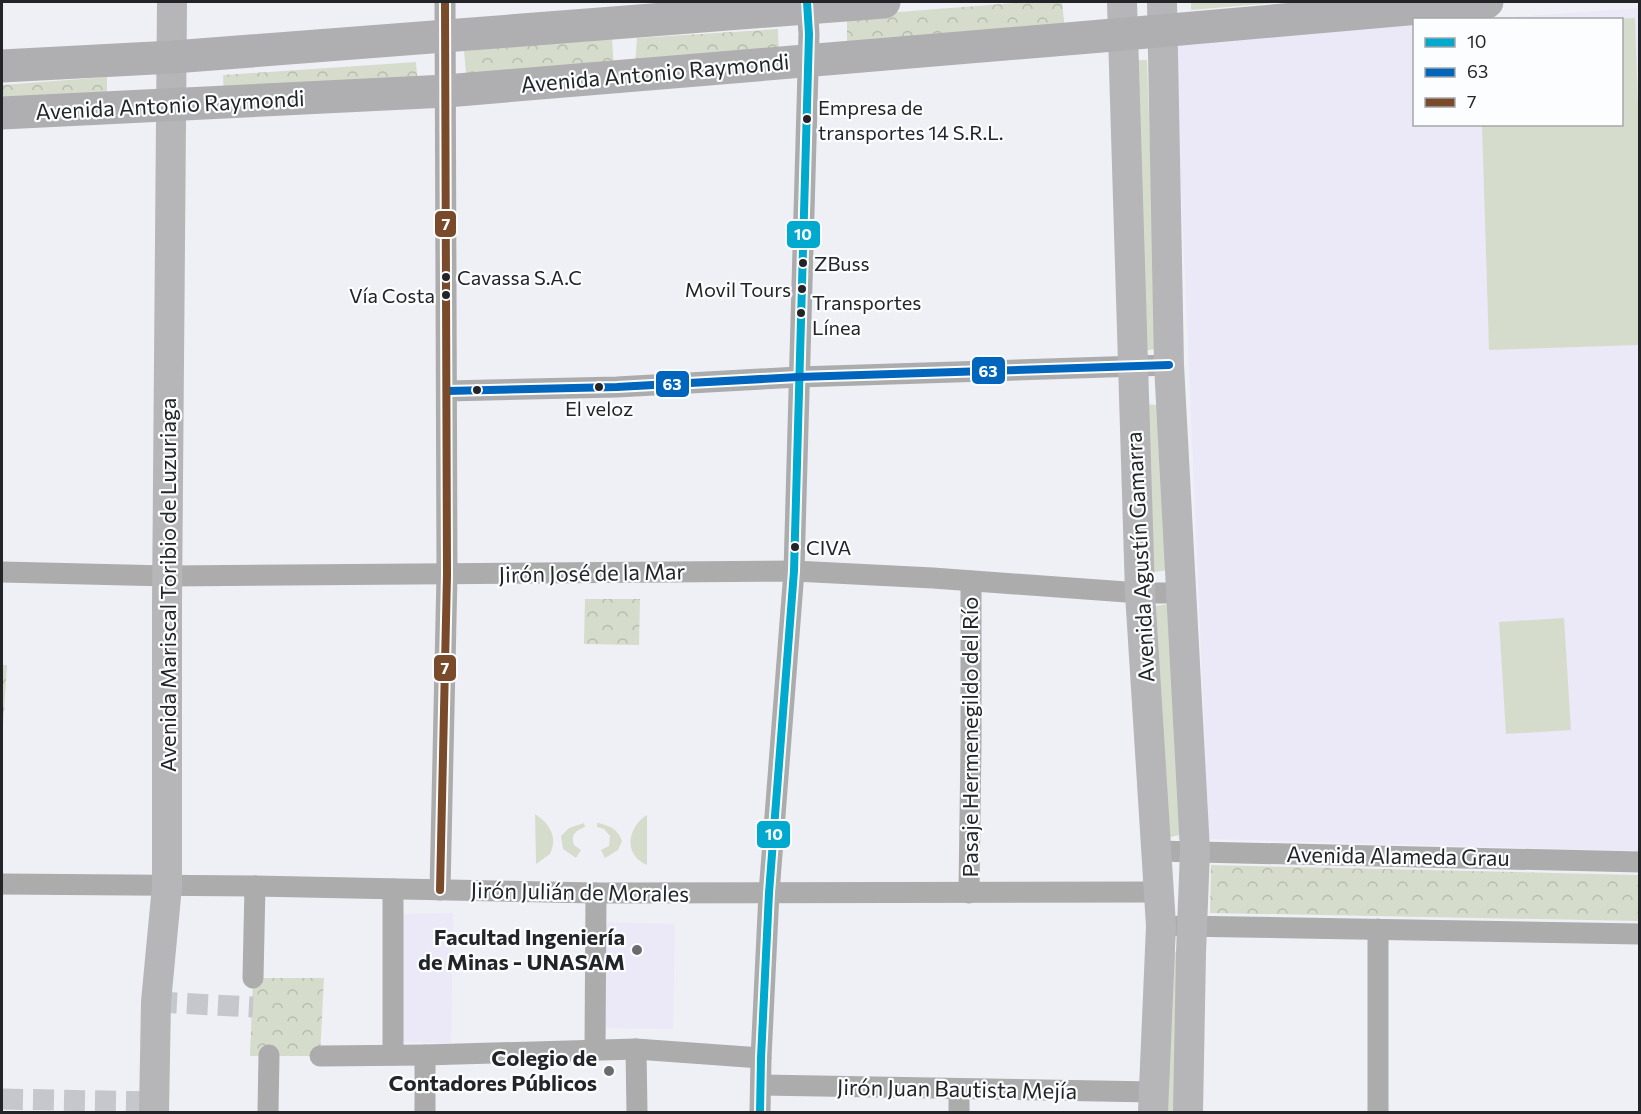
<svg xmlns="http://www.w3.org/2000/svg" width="1641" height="1114" font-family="Commissioner,sans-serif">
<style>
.education{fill:#ebe8f7}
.grass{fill:#d6dccc}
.park{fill:url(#park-crowns)}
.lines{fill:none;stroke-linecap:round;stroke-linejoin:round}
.street-tunnel{stroke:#c6c7cc;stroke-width:21;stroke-dasharray:21 10;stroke-linecap:butt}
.street{stroke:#acacad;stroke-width:21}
.secondary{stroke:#b6b5b8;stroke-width:30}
.primary{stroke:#afafb1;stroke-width:33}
.bus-1-casing{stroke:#fcfdfe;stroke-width:12}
.bus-2-casing{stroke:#fcfdfe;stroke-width:12}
.bus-3-casing{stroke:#fcfdfe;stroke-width:12}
.bus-1{stroke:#00a9ce;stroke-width:8}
.bus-2{stroke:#0065bd;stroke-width:8}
.bus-3{stroke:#7a4b2a;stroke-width:8}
.bus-dot{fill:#232427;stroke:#fcfdfe;stroke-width:2}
.poi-dot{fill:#6a6b6f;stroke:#fcfdfe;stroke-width:2}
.labels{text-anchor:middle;stroke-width:4.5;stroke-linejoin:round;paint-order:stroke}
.bus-label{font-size:20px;fill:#232427;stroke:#fcfdfe;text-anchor:start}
.street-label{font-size:22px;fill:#232427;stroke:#fcfdfe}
.poi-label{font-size:22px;font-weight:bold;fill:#232427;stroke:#fcfdfe;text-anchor:end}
.line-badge{stroke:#fcfdfe;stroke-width:2}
.badge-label{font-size:16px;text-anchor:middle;font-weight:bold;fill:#fff}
</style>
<defs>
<pattern id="park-crowns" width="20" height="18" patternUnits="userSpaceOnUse" patternTransform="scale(1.5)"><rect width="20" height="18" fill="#d6dccc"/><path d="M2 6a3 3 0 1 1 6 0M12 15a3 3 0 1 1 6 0" fill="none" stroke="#b7bdaf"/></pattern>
</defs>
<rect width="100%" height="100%" fill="#eff0f5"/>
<g class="education">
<polygon points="1639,8 1639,851 1209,839 1175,43 1414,25 1414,124 1622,124 1622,20 1485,19"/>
<polygon points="453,913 451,1043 396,1042 398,914"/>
<polygon points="600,922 675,924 673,1029 597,1028"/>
</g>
<g class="grass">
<polygon points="1191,2 1286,2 1191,10"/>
<polygon points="1635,18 1640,162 1639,345 1489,350 1482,125 1622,124 1622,20 1603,19"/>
<polygon points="1127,60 1147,60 1157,349 1139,351"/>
<polygon points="1141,404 1160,405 1169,570 1147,573"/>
<polygon points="1168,604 1180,835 1160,839 1148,607"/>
<polygon points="1564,618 1571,730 1506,734 1499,622"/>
<path d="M535 814C550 824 558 837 550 854L536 864Z"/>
<path d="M647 815V865C623 855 627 827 647 815Z"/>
<path d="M584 823 585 827C576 830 570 835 574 845L581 850 576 858 563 849 561 836 569 828Z"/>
<path d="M597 823C609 825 618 829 622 841L618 850 605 858 601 850 609 846 610 836 604 829 597 827Z"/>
<polygon points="1163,951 1178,952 1177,1112 1160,1112"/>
</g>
<g class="park">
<polygon points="1027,2 1062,2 1065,30 847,48 847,16"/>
<polygon points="778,29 779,59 635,66 637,38"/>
<polygon points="612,37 614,72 467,84 464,51"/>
<polygon points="416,62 418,88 224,99 223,75"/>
<polygon points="107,77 107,103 2,107 2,85"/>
<polygon points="585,599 640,599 639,645 584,644"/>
<polygon points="2,665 7,665 2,743"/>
<polygon points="1211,865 1639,875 1639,921 1210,913"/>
<polygon points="253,978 324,978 320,1056 250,1056"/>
</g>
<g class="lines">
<g class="street-tunnel">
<polyline points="156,1002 253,1007"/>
<polyline points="2,1099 154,1102"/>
</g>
<g class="street">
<polyline points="447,391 617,387 798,377 1169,365"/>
<polyline points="2,572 168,576 794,571 933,578 1140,593 1182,593"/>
<polyline points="1156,851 1640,862"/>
<polyline points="2,884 255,886 596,893 1159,892"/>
<polyline points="440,890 447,575 445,2"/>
<polyline points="969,893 971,743 971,581"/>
<polyline points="1179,926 1640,934"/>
<polyline points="253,978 255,886"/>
<polyline points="595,1049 596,893"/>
<polyline points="636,1049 637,1112"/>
<polyline points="393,1055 393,889"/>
<polyline points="425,1055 425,1112"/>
<polyline points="320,1056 425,1055 636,1049 761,1058"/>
<polyline points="761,1085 1154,1092"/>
<polyline points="268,1112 269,1055"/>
<polyline points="760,1112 761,1058 769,893 794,571 809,34 807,2"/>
<polyline points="959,1112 959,1089"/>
<polyline points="1378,1112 1378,929"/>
</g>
<g class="secondary">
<polyline points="1122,2 1140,593 1161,926 1153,1112"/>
<polyline points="1162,2 1169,365 1195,851 1191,953 1188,1112"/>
<polyline points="154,1112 156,1002 167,886 167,603 172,2"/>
</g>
<g class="primary">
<polyline points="2,66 173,57 884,2"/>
<polyline points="2,113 446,91 1102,36 1487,2"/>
</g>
<defs>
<polyline id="bus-1" points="760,1112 761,1058 769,893 794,571 809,34 807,2"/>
<polyline id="bus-2" points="447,391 617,387 798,377 1169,365"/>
<polyline id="bus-3" points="440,890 447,575 445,2"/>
</defs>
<use href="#bus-1" class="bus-1-casing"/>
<use href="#bus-2" class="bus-2-casing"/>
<use href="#bus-3" class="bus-3-casing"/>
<use href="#bus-1" class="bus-1"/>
<use href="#bus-2" class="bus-2"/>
<use href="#bus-3" class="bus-3"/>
</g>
<g class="bus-dot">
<circle cx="807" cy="119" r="5"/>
<circle cx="803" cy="263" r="5"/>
<circle cx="446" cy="277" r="5"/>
<circle cx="802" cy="289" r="5"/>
<circle cx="446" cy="295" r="5"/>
<circle cx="801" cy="313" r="5"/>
<circle cx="599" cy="387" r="5"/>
<circle cx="477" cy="390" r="5"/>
<circle cx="795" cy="547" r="5"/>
</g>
<g class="poi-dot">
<circle cx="637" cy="950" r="6"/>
<circle cx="609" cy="1071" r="6"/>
</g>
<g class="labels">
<g class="bus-label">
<text x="818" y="115">Empresa de<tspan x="818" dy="25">transportes 14 S.R.L.</tspan></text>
<text x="814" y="271">ZBuss</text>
<text x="457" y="285">Cavassa S.A.C</text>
<text x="791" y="297" text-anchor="end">Movil Tours</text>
<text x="435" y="303" text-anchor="end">Vía Costa</text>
<text x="812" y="310">Transportes<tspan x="812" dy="25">Línea</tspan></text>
<text x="599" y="416" text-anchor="middle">El veloz</text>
<text x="806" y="555">CIVA</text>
</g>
<g class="street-label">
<text transform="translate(655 73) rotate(-5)" y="8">Avenida Antonio Raymondi</text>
<text transform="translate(170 105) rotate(-3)" y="8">Avenida Antonio Raymondi</text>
<text transform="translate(1140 557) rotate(-93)" y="8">Avenida Agustín Gamarra</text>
<text transform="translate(592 573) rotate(-1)" y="8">Jirón José de la Mar</text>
<text transform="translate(168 585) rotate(-90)" y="8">Avenida Mariscal Toribio de Luzuriaga</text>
<text transform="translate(970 737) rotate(-90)" y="8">Pasaje Hermenegildo del Río</text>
<text transform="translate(1398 856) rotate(1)" y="8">Avenida Alameda Grau</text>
<text transform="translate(580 892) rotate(1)" y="8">Jirón Julián de Morales</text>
<text transform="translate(957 1089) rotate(1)" y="8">Jirón Juan Bautista Mejía</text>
</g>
<g class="poi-label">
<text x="625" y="945">Facultad Ingeniería<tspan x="625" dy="25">de Minas - UNASAM</tspan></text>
<text x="597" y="1066">Colegio de<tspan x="597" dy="25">Contadores Públicos</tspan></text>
</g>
</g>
<g class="line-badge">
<rect x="434" y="210" width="23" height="28" rx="6" fill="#7a4b2a"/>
<rect x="786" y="220" width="35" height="29" rx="6" fill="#00a9ce"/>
<rect x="971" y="356" width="35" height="29" rx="6" fill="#0065bd"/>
<rect x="655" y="370" width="35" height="28" rx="6" fill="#0065bd"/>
<rect x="433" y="654" width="24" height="28" rx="6" fill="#7a4b2a"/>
<rect x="756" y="820" width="35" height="29" rx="6" fill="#00a9ce"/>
</g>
<g class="badge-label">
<text x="446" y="230">7</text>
<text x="803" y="240">10</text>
<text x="988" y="377">63</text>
<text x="672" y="390">63</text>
<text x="445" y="674">7</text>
<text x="774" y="840">10</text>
</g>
<rect width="1641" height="1114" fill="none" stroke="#232427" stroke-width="6"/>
<rect x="1413" y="18" width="210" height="108" fill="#fcfdfe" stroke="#a5a6a8" stroke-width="1.5"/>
<rect x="1425" y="38" width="30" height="9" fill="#00a9ce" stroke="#a5a6a8" stroke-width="1.5"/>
<text x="1467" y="48" font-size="18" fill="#232427">10</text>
<rect x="1425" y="68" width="30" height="9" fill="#0065bd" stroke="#a5a6a8" stroke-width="1.5"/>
<text x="1467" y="78" font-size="18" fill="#232427">63</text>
<rect x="1425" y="98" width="30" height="9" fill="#7a4b2a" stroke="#a5a6a8" stroke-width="1.5"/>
<text x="1467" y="108" font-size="18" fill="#232427">7</text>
</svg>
